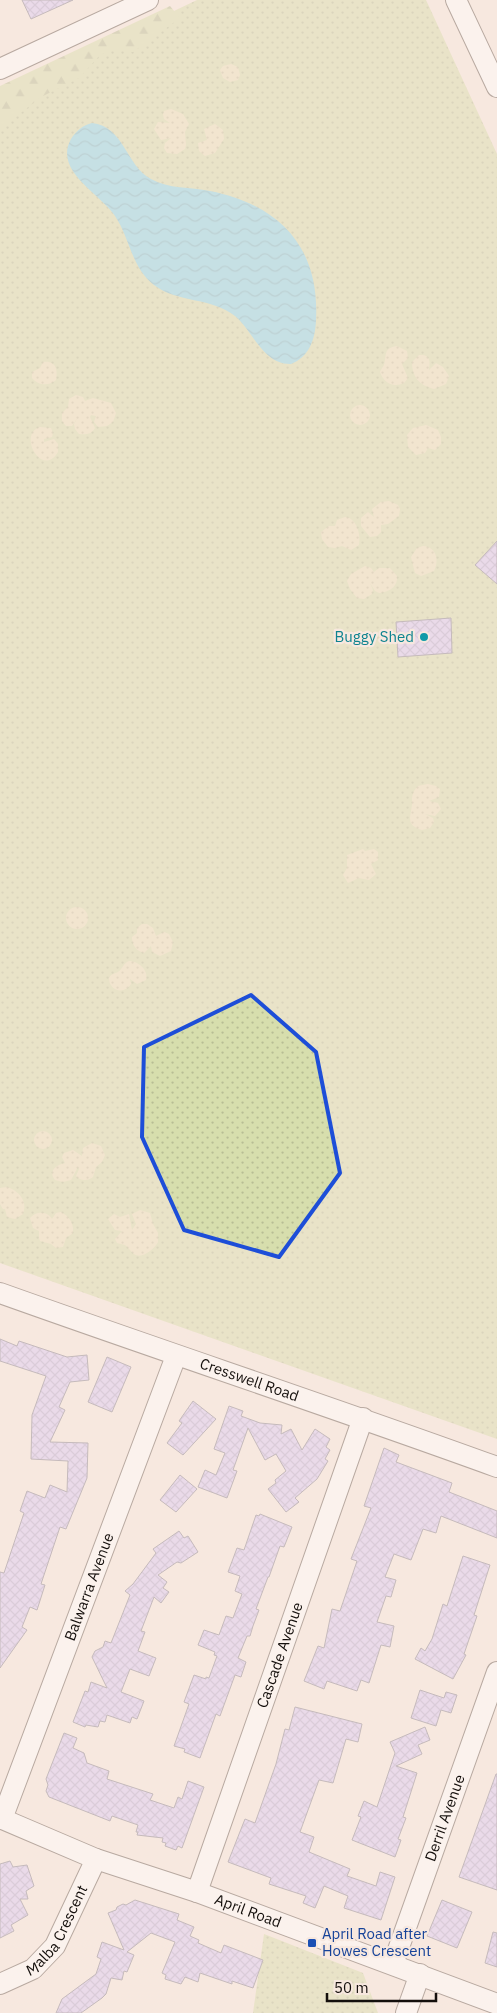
<svg xmlns="http://www.w3.org/2000/svg" width="497" height="2013" font-family="'IBM Plex Sans',sans-serif">
<style>
.grass{fill:url(#grass-dots)}
.forest{fill:url(#forest-firs)}
.sand{fill:url(#sand-dots)}
.water{fill:url(#water-waves)}
.building{fill:url(#building-cross-hatch);stroke:#888492}
.lines{fill:none;stroke-linecap:round;stroke-linejoin:round}
.minor-casing{stroke:#6b5f57;stroke-width:22}
.minor{stroke:#fff;stroke-width:20}
.marked{fill:none;stroke:#1d4ed8;stroke-width:4;stroke-linejoin:round}
.culture-dot{fill:#0f9aa8;stroke:#f7e8df;stroke-width:2}
.transit-dot{fill:#1a4fb4;stroke:#f7e8df;stroke-width:2}
.labels{text-anchor:middle;stroke-width:4.5;stroke-linejoin:round;paint-order:stroke}
.culture-label{font-size:15px;fill:#0d838f;stroke:#f7e8df;text-anchor:end}
.street-label{font-size:15px;fill:#140f0c;stroke:#f7e8df}
.transit-label{font-size:15px;fill:#164399;stroke:#f7e8df;text-anchor:start}
</style>
<defs>
<pattern id="grass-dots" width="8" height="8" patternUnits="userSpaceOnUse" patternTransform="scale(1.25)"><rect width="8" height="8" fill="#d7dead"/><path d="M2 2h.1M6 6h.1" fill="none" stroke="#b8bd94" stroke-width="1.8" stroke-linecap="round"/></pattern>
<pattern id="forest-firs" width="22" height="20" patternUnits="userSpaceOnUse" patternTransform="scale(1.25)"><rect width="22" height="20" fill="#d7dead"/><path d="M5 1l3.5 6h-7zM16 11l3.5 6h-7z" fill="#b8bd94"/></pattern>
<pattern id="sand-dots" width="8" height="8" patternUnits="userSpaceOnUse" patternTransform="scale(1.25)"><rect width="8" height="8" fill="#ece2bd"/><path d="M2 2h.1M6 6h.1" fill="none" stroke="#cac1a1" stroke-width="1.8" stroke-linecap="round"/></pattern>
<pattern id="water-waves" width="16" height="10" patternUnits="userSpaceOnUse" patternTransform="scale(1.25)"><rect width="16" height="10" fill="#8bd7ea"/><path d="M0 5q4-4 8 0t8 0" fill="none" stroke="#77b7c8"/></pattern>
<pattern id="building-cross-hatch" width="8" height="8" patternUnits="userSpaceOnUse" patternTransform="scale(1.25)"><rect width="8" height="8" fill="#d9caf7"/><path d="M0 0l8 8M0 8l8-8" fill="none" stroke="#b9acd3"/></pattern>
</defs>
<rect width="100%" height="100%" fill="#f7e8df"/>
<g class="grass">
<polygon points="197,0 426,0 497,154 497,1439 0,1263 0,94"/>
<polygon points="264,1934 363,1973 378,2013 253,2013"/>
</g>
<polygon class="forest" points="170,6 180,18 133,52 113,49 100,55 79,78 41,97 0,129 0,86"/>
<g class="sand">
<polygon points="231,64 238,67 240,75 238,80 230,82 223,78 220,70 223,66"/>
<polygon points="171,109 183,114 189,124 185,132 186,145 185,149 177,154 167,153 164,148 165,143 171,138 161,140 154,129 158,122 170,123 164,119 163,114 164,111"/>
<polygon points="215,124 223,130 224,139 215,153 205,156 199,151 198,143 207,140 204,129"/>
<path d="M397 346 407 351 408 358 402 364 408 378 404 383C393 388 384 383 380 372 381 369 383 367 384 365 387 355 383 348 397 346Z"/>
<path d="M419 355C431 354 430 362 429 370L436 363 443 367 449 376 446 384 434 389C419 385 412 377 412 362Z"/>
<path d="M43 362C56 360 58 370 56 380 48 387 38 385 32 378V372L40 368Z"/>
<path d="M76 395 83 397 85 401 93 398 111 403 116 413 113 422 107 426 98 427 94 422 96 416 91 415 90 417 95 428C92 434 86 435 79 434L75 429 74 424 78 417 72 426H66L62 421V413L68 407 69 399Z"/>
<circle cx="360" cy="415" r="10"/>
<polygon points="426,425 438,430 441,437 441,444 435,450 428,448 425,453 416,455 408,447 407,435 413,428"/>
<path d="M40 427 51 428 53 433 52 437 44 439V442L54 439 58 444V452C42 479 17 434 40 427Z"/>
<polygon points="389,501 398,505 400,509 399,516 388,524 381,525 381,532 377,536 370,537 361,526 361,518 368,512 374,517 372,509 381,502"/>
<path d="M345 517C357 518 361 535 359 545L351 550 342 546 335 548 328 547 322 539 321 532 329 526H335L337 520Z"/>
<path d="M423 546C437 547 439 561 434 571L421 576 415 573 411 557 417 548Z"/>
<path d="M365 566 371 568 374 572 379 568H390L397 576C398 587 389 592 379 593L375 591 370 583 373 590 372 594 364 599 357 598 350 589 347 581 351 574Z"/>
<path d="M428 784 436 786 440 789 439 797 429 801 438 803 441 809 435 816 425 814 433 818 434 822 430 828 422 830C405 825 411 817 412 804 412 796 412 792 418 786Z"/>
<polygon points="363,849 365,851 374,849 378,852 378,860 371,864 376,874 369,880 359,878 348,883 343,875 347,868 347,855"/>
<circle cx="77" cy="918" r="11"/>
<path d="M147 924 153 928 156 936 164 932 169 934 173 942 171 951 160 956 152 952 151 946 144 953C136 951 132 945 132 937L137 933V928L142 924Z"/>
<path d="M129 961C138 961 149 970 146 980L137 984 130 979 131 984C124 995 109 991 109 978 112 973 114 974 118 972 123 969 123 963 129 961Z"/>
<circle cx="43" cy="1140" r="9"/>
<path d="M92 1143 101 1146 105 1155 102 1162 96 1167 93 1177C88 1181 80 1181 76 1176L79 1169 78 1167 71 1180 63 1182 55 1180C48 1171 56 1165 65 1163L62 1157 64 1153 73 1150 82 1156 83 1148Z"/>
<path d="M7 1187C19 1191 28 1201 23 1214L15 1219 7 1217 5 1209H3L0 1204V1188Z"/>
<path d="M140 1210 150 1213 153 1224 158 1233V1242C155 1248 142 1260 134 1254 131 1252 128 1247 125 1245L117 1243 115 1239 122 1231 115 1230 108 1219 114 1214 120 1217 129 1214 132 1230 136 1224 132 1214Z"/>
<path d="M61 1212C69 1216 74 1223 73 1233L66 1238 63 1247 56 1248 51 1244 40 1241 39 1238V1231L33 1228 30 1218C36 1211 47 1211 52 1219L56 1213Z"/>
</g>
<path class="water" d="M92 123C124 126 126 166 151 179 169 189 190 187 210 191 280 205 320 247 316 321 315 340 309 357 291 364 263 365 253 331 235 316 211 297 177 303 154 285 131 267 130 238 115 216 101 194 53 171 71 139 76 131 83 125 92 123Z"/>
<g class="building">
<polygon points="22,0 73,0 31,19"/>
<polygon points="497,541 497,584 475,565"/>
<polygon points="451,618 452,653 398,657 396,622"/>
<polygon points="0,1339 17,1346 19,1341 67,1357 87,1355 89,1380 70,1382 59,1407 65,1410 50,1442 88,1443 87,1478 66,1529 60,1527 41,1584 45,1585 37,1610 30,1607 22,1627 27,1630 0,1668 0,1572 4,1573 24,1513 20,1511 27,1491 45,1498 50,1485 67,1492 68,1461 31,1459 32,1415 46,1376 0,1361"/>
<polygon points="107,1357 131,1367 112,1412 88,1402"/>
<polygon points="193,1401 216,1419 183,1455 167,1443 182,1423 179,1421"/>
<polygon points="229,1406 243,1411 241,1416 260,1423 282,1425 281,1434 291,1429 302,1450 315,1429 330,1439 326,1447 330,1450 325,1459 328,1461 317,1479 295,1498 299,1502 286,1512 268,1489 276,1483 275,1480 286,1471 276,1454 265,1460 248,1428 233,1470 237,1471 227,1498 198,1487 205,1470 216,1475 225,1453 214,1449"/>
<polygon points="384,1448 399,1455 396,1462 452,1483 449,1492 497,1511 497,1538 441,1516 436,1533 423,1529 411,1560 394,1554 385,1577 396,1580 391,1597 386,1596 377,1622 394,1626 390,1647 381,1645 369,1683 361,1680 357,1691 327,1681 324,1689 304,1681 318,1646 324,1648 332,1609 340,1611 357,1561 351,1559 371,1508 364,1506"/>
<polygon points="180,1475 197,1489 176,1512 160,1500"/>
<polygon points="260,1514 292,1527 284,1547 280,1546 269,1577 268,1577 256,1609 259,1610 253,1626 250,1636 247,1636 238,1658 246,1662 241,1677 235,1675 220,1716 216,1714 200,1758 184,1752 185,1749 174,1746 189,1704 184,1702 194,1675 206,1679 206,1677 209,1678 217,1656 214,1655 215,1652 198,1645 204,1630 219,1635 226,1616 233,1618 242,1594 235,1591 240,1576 228,1572 237,1548 244,1550 256,1515 259,1516"/>
<polygon points="179,1531 184,1538 188,1536 198,1552 181,1563 177,1562 158,1575 167,1582 163,1588 169,1592 161,1603 154,1597 141,1631 145,1632 138,1651 156,1658 149,1676 130,1669 121,1692 144,1701 137,1719 132,1717 130,1723 107,1715 105,1722 100,1721 98,1727 86,1725 85,1727 73,1722 85,1691 88,1692 91,1682 107,1688 92,1657 95,1651 103,1647 105,1641 111,1643 130,1595 125,1591 133,1584 156,1553 153,1549"/>
<polygon points="463,1556 490,1565 474,1615 477,1616 464,1654 466,1655 453,1679 415,1659 421,1648 425,1651 432,1639 443,1604 447,1606"/>
<polygon points="420,1690 444,1698 446,1692 457,1695 451,1713 441,1710 436,1726 411,1718"/>
<polygon points="295,1707 362,1724 358,1742 346,1739 333,1783 319,1780 300,1832 314,1837 309,1852 350,1869 347,1876 376,1886 380,1872 395,1877 381,1920 344,1908 348,1896 324,1886 315,1908 303,1903 306,1896 269,1884 271,1878 228,1862 245,1819 255,1823 276,1764 285,1729 289,1730"/>
<polygon points="425,1727 430,1740 418,1745 422,1754 396,1766 417,1773 403,1817 406,1818 398,1839 401,1840 395,1857 352,1840 361,1817 358,1816 364,1801 377,1807 395,1753 390,1742"/>
<polygon points="64,1733 77,1738 73,1748 84,1753 87,1763 109,1771 107,1779 153,1794 150,1800 174,1808 178,1797 182,1799 188,1781 204,1787 182,1848 178,1846 176,1850 165,1846 166,1843 162,1842 163,1838 137,1835 138,1832 136,1832 138,1825 112,1816 110,1821 49,1797 46,1791 48,1785 46,1779"/>
<polygon points="496,1774 497,1774 497,1890 459,1877"/>
<polygon points="10,1861 13,1867 27,1865 34,1886 26,1891 28,1899 20,1899 28,1915 11,1925 14,1931 0,1938 0,1864"/>
<polygon points="135,1900 179,1914 177,1920 194,1927 190,1936 199,1940 198,1943 221,1953 224,1945 263,1960 253,1988 232,1981 232,1984 200,1973 198,1982 185,1977 181,1984 165,1979 166,1975 162,1973 175,1942 151,1933 127,1952 134,1955 127,1972 124,1971 122,1980 111,1978 106,1994 102,1998 81,2013 56,2013 62,1999 96,1974 101,1959 97,1957 102,1942 124,1950 108,1913 116,1910 117,1907 123,1904 126,1905"/>
<polygon points="442,1900 472,1912 457,1948 427,1936"/>
<polygon points="493,1932 497,1933 497,1967 485,1963"/>
</g>
<g class="lines">
<defs>
<g id="minor">
<polyline points="456,0 497,87"/>
<polyline points="0,69 148,0"/>
<path id="s1" d="M0 1293C165 1352 332 1407 497 1467"/>
<path id="s2" d="M0 1818 96 1859 197 1892 497 2004"/>
<path id="s3" d="M2 1819 176 1356"/>
<path id="s4" d="M197 1892 363 1418"/>
<path id="s5" d="M393 1964 497 1672"/>
<path id="s6" d="M0 1984 33 1969 55 1946 96 1859"/>
<polyline points="406,2013 420,1974"/>
</g>
</defs>
<use href="#minor" class="minor-casing"/>
<use href="#minor" class="minor"/>
</g>
<path d="M0 0H497V2013H0ZM251 995 316 1052 340 1173 279 1257 184 1230 142 1137 144 1047Z" fill="#f7e8df" fill-opacity=".55" fill-rule="evenodd"/>
<path class="marked" d="M251 995 316 1052 340 1173 279 1257 184 1230 142 1137 144 1047Z"/>
<circle class="culture-dot" cx="424" cy="637" r="5"/>
<rect class="transit-dot" x="307" y="1938" width="10" height="10" rx="2.5"/>
<g class="labels">
<g class="culture-label">
<text x="414" y="642">Buggy Shed</text>
</g>
<g class="street-label">
<text dy="5" stroke="none"><textPath href="#s1" startOffset="264">Cresswell Road</textPath></text>
<text dy="5" stroke="none"><textPath href="#s3" startOffset="248">Balwarra Avenue</textPath></text>
<text dy="5" stroke="none"><textPath href="#s4" startOffset="251">Cascade Avenue</textPath></text>
<text dy="5" stroke="none"><textPath href="#s5" startOffset="155">Derril Avenue</textPath></text>
<text dy="5" stroke="none"><textPath href="#s2" startOffset="265">April Road</textPath></text>
<text dy="5" stroke="none"><textPath href="#s6" startOffset="82">Malba Crescent</textPath></text>
</g>
<g class="transit-label">
<text x="322" y="1939">April Road after<tspan x="322" dy="17">Howes Crescent</tspan></text>
</g>
</g>
<path d="M327 1993v8h109v-8" fill="none" stroke="#140f0c" stroke-width="2.5"/>
<text x="334" y="1993" font-size="15" fill="#140f0c" stroke="#f7e8df" stroke-width="4" paint-order="stroke">50 m</text>
</svg>
